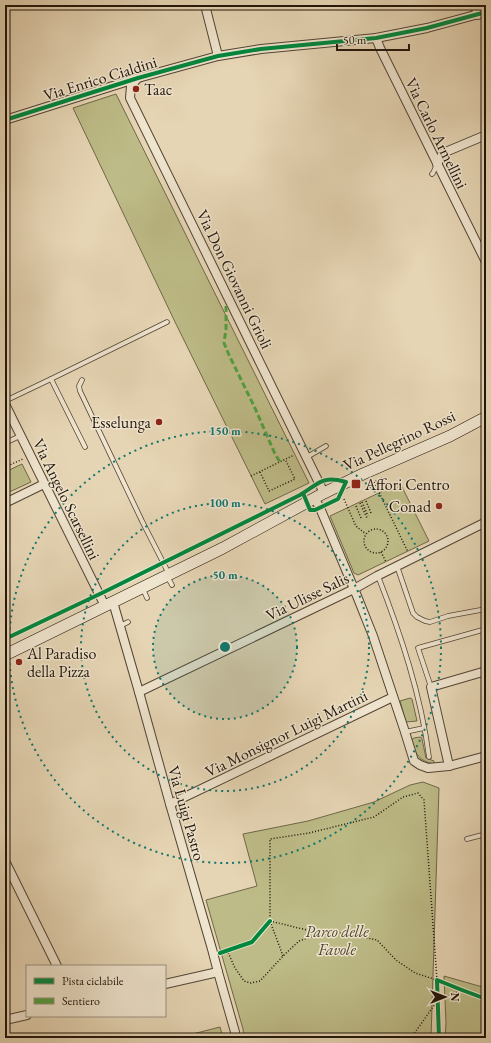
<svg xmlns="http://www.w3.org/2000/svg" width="491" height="1043" font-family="'EB Garamond',serif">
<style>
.green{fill:#bdbb87;stroke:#6e6848}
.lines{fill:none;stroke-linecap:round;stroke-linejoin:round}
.lane-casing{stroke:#524534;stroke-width:5.5}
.street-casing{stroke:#524534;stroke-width:10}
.secondary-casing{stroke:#20150a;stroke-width:12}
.path{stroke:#20150a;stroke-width:1.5;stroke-dasharray:1 2;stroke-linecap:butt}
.lane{stroke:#efe4ce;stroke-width:4}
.street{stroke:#efe4ce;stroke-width:8}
.secondary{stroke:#efe4ce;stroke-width:11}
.quiet{stroke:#50a03e;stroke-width:3;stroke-dasharray:6 3;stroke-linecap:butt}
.cycleway-casing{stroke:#efe4ce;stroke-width:6}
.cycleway{stroke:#00873e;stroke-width:4}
.ring{fill:none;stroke:#0f766e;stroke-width:2;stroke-dasharray:2 4}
.poi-dot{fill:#8f2418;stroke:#efe4ce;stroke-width:1.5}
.labels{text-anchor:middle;stroke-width:3;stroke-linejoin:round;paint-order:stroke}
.street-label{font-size:16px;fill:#20150a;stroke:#efe4ce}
.poi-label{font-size:16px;fill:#20150a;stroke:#efe4ce;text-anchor:start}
.park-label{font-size:16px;font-style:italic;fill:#4f4730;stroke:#efe4ce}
.centre{fill:#0f766e;stroke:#efe4ce;stroke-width:2}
.ring-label{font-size:12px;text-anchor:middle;font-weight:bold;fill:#0f766e;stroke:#efe4ce;stroke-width:3;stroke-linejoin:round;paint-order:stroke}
</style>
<rect width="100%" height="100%" fill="#e6d5b4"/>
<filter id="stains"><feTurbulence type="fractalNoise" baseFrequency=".005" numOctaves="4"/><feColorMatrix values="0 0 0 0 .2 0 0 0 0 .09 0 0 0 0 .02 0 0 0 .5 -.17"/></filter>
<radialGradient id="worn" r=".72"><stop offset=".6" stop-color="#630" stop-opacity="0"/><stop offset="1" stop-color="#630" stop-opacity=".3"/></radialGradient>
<g class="green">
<polygon points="116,94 309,483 265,504 176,324 73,108"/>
<polygon points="22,464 31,482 5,494 5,472"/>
<polygon points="400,483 429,541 358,575 354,573 330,516"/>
<polygon points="410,698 412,699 417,721 406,722 400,701"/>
<path d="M420 737 422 738V739L426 758 434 761V764C419 761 415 754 411 740L414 738Z"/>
<polygon points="423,782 439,788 431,1038 244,1038 243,1029 206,900 257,886 243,834 308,821 374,802 410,785"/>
<polygon points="444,976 486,988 486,1038 445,1038 446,1023"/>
<polygon points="220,1027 223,1038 177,1038"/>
</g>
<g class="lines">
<defs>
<g id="lane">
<polyline points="432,174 433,173 437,164"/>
<polyline points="51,379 167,322"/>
<polyline points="82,380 79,386 80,391 142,521 169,574"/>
<polyline points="5,401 51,379 85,447"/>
<polyline points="5,443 20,436"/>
<polyline points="307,457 326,446"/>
<polyline points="397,566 413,613 417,617 425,621 430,622 448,616 486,609"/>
<polyline points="167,576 172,585"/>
<path d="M378 576C401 635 421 695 429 757"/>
<polyline points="143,589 147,598"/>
<polyline points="120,626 128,622"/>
<polyline points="431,687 418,648 486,629"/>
<polyline points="405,732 424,728"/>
<polyline points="467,839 486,834"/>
</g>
<g id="street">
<polyline points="205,5 218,56"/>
<polyline points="475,5 478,15"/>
<polyline points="376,38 380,48 486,262"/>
<polyline points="137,79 131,86 130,98 324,493"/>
<polyline points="5,120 138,78 218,56 261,49 376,38 427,28 486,12"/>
<polyline points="437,164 443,153 486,135"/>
<polyline points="5,404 105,606"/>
<polyline points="314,498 320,508 357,596 373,636 405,732 414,761 420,765 428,768 449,766 486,756"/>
<polyline points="5,503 44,484"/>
<polyline points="113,602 139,692 170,804 212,949 218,972 235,1032"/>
<polyline points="139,692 354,589 377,576 486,522"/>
<polyline points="449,766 431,687 486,671"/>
<polyline points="170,804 393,697"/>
<polyline points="5,861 57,966"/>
<polyline points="165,984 218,972"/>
<polyline points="5,1020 27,1015"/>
</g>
<polyline id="secondary" points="5,655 223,548 324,493 363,474 450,436 486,417"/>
</defs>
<use href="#lane" class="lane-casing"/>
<use href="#street" class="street-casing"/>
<use href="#secondary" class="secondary-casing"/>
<g class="path">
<polyline points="5,467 23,459"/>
<polyline points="260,472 269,491 295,479 285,459"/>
<polyline points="251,476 294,455"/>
<polyline points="382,478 374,482 408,552"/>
<polyline points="344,499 355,524 357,527 366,534"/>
<polyline points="366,501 371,513"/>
<polyline points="362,502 368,516"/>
<polyline points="360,503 367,518"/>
<polyline points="356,506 361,518"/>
<circle cx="376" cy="541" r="12"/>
<polyline points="381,552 386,562"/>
<polyline points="270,921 319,933"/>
<polyline points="227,950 235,968 244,981 251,983 260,981 283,956 299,941 319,934 343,933 377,940 396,960 415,973 437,980 462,990 486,999"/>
<polyline points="283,956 270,921 270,839 309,833 374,817 403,797 418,793 424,800 437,980"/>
<polyline points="411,1038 438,1000 462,990"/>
</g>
<use href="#lane" class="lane"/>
<use href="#street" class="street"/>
<use href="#secondary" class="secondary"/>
<polyline class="quiet" points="226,306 226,329 224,343 229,355 254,406 275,454 280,462"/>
<defs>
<g id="cycleway">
<polyline points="5,120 138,78 218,56 261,49 376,38 427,28 486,12"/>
<path d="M5 639 104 592 300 495C319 484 321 475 346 482L338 499 315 510H310L303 493"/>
<polyline points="220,953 252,942 270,921"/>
<polyline points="439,1038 437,980 462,990 486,999"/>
</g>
</defs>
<use href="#cycleway" class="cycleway-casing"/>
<use href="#cycleway" class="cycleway"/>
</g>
<circle cx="225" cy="647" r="72" fill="#0f766e" fill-opacity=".12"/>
<g class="ring">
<circle cx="225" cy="647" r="72"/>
<circle cx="225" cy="647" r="144"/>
<circle cx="225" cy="647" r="216"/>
</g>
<g class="poi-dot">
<circle cx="136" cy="89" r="4"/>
<circle cx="159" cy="422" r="4"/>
<rect x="351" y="479" width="10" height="10" rx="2"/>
<circle cx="439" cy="506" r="4"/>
<circle cx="19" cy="662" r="4"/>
</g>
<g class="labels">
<g class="street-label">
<text transform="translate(100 78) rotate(-17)" y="6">Via Enrico Cialdini</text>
<text transform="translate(437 133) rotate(64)" y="6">Via Carlo Armellini</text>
<text transform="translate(235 279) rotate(64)" y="6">Via Don Giovanni Grioli</text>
<text transform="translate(399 440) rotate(-25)" y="6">Via Pellegrino Rossi</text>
<text transform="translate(67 499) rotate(64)" y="6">Via Angelo Scarsellini</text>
<text transform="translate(307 596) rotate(-26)" y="6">Via Ulisse Salis</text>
<text transform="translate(286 733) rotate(-26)" y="6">Via Monsignor Luigi Martini</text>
<text transform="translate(187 813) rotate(74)" y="6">Via Luigi Pastro</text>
</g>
<g class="poi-label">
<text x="144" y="95">Taac</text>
<text x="151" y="428" text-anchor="end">Esselunga</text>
<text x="365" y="490">Affori Centro</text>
<text x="431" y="512" text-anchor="end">Conad</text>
<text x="27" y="659">Al Paradiso<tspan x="27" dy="18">della Pizza</tspan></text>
</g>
<g class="park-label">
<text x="337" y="937">Parco delle<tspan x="337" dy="18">Favole</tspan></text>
</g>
</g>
<circle cx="225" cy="647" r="6" class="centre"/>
<g class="ring-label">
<text x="225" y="435">150 m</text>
<text x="225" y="507">100 m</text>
<text x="225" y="579">50 m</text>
</g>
<rect width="491" height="1043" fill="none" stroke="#e6d5b4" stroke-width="20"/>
<rect x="6" y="6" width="479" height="1031" fill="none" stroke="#20150a" stroke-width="2"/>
<rect x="10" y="10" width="471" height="1023" fill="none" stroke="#20150a"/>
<rect x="26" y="965" width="140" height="52" fill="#efe4ce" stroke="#9c9180"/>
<rect x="34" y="978" width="20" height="6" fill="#00873e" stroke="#9c9180"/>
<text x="62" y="985" font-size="12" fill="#20150a">Pista ciclabile</text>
<rect x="34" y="998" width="20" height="6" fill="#50a03e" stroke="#9c9180"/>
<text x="62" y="1005" font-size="12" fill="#20150a">Sentiero</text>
<g transform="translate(445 997) rotate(90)" stroke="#efe4ce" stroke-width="3" paint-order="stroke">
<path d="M0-3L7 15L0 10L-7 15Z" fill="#20150a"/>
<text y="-6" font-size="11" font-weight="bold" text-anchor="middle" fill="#20150a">N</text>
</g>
<path d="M337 44v6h72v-6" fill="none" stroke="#20150a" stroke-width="2"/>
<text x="343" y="44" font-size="12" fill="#20150a" stroke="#efe4ce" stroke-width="3" paint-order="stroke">50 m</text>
<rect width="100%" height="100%" filter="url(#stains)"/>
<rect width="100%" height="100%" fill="url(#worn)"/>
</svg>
